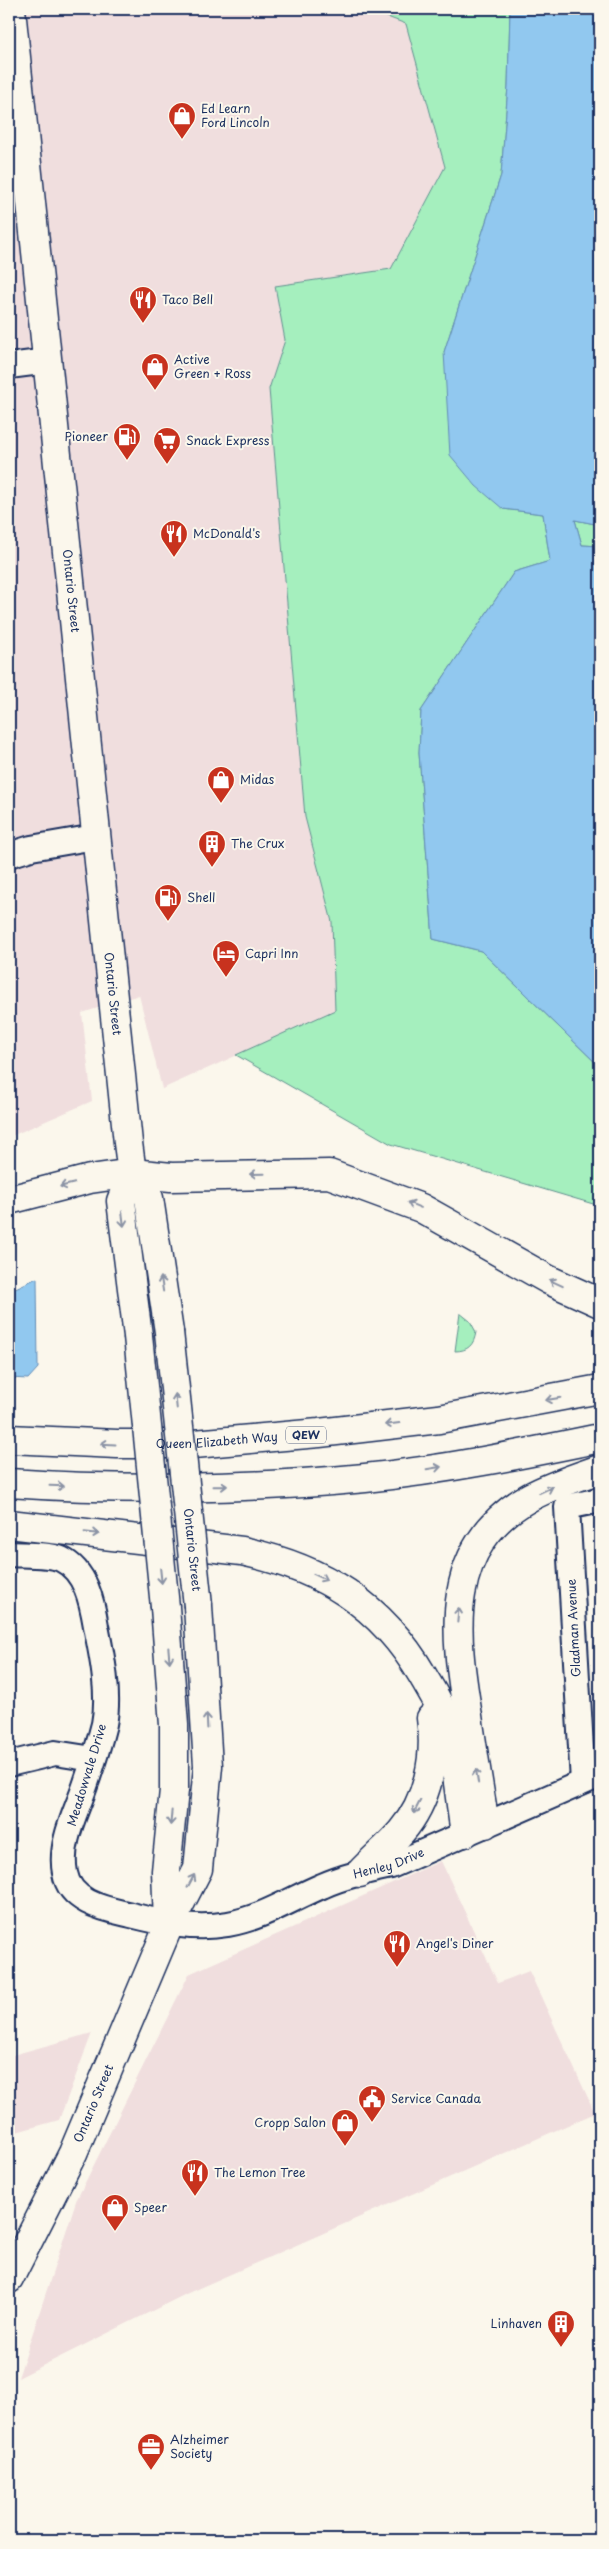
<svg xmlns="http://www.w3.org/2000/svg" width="609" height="2549" font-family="'Playpen Sans',sans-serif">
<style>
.built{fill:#f0dede}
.green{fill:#a5efbe;stroke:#608f8e}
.water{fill:#91c8ef;stroke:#628bb5}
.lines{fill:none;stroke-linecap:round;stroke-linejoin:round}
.minor-casing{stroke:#1b2f5e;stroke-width:28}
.major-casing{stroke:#1b2f5e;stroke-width:31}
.highway-casing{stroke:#1b2f5e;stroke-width:31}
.minor{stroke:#fbf7ec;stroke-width:24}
.major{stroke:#fbf7ec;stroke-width:28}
.highway{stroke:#fbf7ec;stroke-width:28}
.major-bridge-casing{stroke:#1b2f5e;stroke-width:31;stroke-linecap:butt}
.major-bridge{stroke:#fbf7ec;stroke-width:28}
.oneway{stroke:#8b93a5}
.labels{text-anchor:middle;stroke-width:4;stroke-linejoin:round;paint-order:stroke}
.shield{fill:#fbf7ec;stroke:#5e6b89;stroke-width:1}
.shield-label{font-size:11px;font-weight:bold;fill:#1b2f5e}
.poi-label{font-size:12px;fill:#1b2f5e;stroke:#fbf7ec;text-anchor:start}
.street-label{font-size:12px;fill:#1b2f5e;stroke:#fbf7ec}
</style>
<rect width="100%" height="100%" fill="#fbf7ec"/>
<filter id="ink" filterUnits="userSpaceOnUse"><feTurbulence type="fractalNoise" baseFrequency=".02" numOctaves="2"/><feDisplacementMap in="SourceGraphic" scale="10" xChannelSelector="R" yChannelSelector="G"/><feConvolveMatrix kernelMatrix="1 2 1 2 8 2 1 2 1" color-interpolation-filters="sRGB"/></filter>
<g filter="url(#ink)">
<g class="built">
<polygon points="9,9 367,9 406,24 445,167 391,269 275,286 285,340 269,389 305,817 332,922 335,1011 162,1089 139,995 82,1013 92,1101 9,1137"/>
<polygon points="441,1861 498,1983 529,1971 595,2113 188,2293 18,2378 76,2201 189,1974"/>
<polygon points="92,2033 59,2120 9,2134 9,2056"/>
</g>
<g class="green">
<polygon points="366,9 510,9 508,86 501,175 444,352 503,509 543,514 550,561 514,572 421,711 419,753 433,939 481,951 600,1067 600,1206 391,1144 236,1055 335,1010 332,922 305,817 269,389 285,340 275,286 391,269 445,167 406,24"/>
<polygon points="575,520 600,525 600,546 582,545"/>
<path d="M460 1313 470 1321 476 1332C474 1345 468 1351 455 1351Z"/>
</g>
<g class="water">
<polygon points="510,9 600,9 600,525 575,520 582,545 600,546 600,1067 481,951 433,939 419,753 421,711 514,572 550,561 543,514 503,509 476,486 450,455 444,352 501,175 508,86"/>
<polygon points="37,1278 38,1368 28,1379 9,1378 9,1291"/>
</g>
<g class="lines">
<defs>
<g id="minor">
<polyline points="9,366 48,361"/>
<polyline points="9,855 31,848 95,837"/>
<path id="s1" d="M9 1554C22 1555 50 1554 61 1559 86 1571 92 1602 96 1626 102 1656 110 1694 104 1724 99 1744 92 1766 85 1786 76 1813 59 1843 65 1873 70 1903 106 1909 131 1915 163 1923 194 1930 228 1924 262 1918 291 1899 322 1886 344 1876 368 1871 391 1866L600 1775"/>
<polyline points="9,1764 55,1753 93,1759"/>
<polyline points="583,1782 567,1507 600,1500"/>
</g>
<g id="major">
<path id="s2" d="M11 9 128 1143 132 1173 149 1198 169 1332"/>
<polyline points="132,1173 121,1201 138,1336"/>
<polyline points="165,1607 174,1725 174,1790 166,1871 168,1923"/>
<path id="s3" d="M9 2279 73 2153 169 1925 198 1869 208 1766 198 1606"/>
</g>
<g id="highway">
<polyline points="9,1200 90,1179 132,1173 171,1177 329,1174 421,1208 549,1280 600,1303"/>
<path id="s4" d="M9 1439 117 1444H194L319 1433 439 1419 600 1389"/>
<path d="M9 1483C123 1491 251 1489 365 1478 444 1470 523 1454 600 1438"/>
<path d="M9 1524 242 1551C322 1568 381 1604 423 1676 428 1685 434 1694 438 1703 456 1743 458 1790 465 1833"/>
<path d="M485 1824C479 1788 473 1752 468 1716 454 1632 443 1546 530 1497 552 1485 577 1477 600 1469"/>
<path d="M360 1873C373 1859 389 1846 401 1832 428 1801 437 1757 431 1718"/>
</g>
</defs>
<use href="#minor" class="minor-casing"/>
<use href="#major" class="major-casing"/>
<use href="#highway" class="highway-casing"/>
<use href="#minor" class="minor"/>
<use href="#major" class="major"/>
<use href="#highway" class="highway"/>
<defs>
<g id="major-bridge">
<path id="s5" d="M169 1332 198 1606"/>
<polyline points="138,1336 165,1607"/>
</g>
</defs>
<use href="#major-bridge" class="major-bridge-casing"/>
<use href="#major-bridge" class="major-bridge"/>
</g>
<defs><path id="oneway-shaft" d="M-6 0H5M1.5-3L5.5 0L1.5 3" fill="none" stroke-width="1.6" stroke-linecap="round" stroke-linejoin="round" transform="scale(1.25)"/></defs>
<g class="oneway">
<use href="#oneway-shaft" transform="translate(257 1174) rotate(179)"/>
<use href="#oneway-shaft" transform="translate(67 1185) rotate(166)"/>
<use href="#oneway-shaft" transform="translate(414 1205) rotate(-158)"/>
<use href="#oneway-shaft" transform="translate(123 1219) rotate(83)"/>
<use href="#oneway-shaft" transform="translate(556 1283) rotate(-155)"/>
<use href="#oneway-shaft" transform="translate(162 1284) rotate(-99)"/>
<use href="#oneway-shaft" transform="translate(553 1399) rotate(170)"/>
<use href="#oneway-shaft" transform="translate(176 1401) rotate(-96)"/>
<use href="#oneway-shaft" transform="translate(392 1424) rotate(173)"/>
<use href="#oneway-shaft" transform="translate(108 1444) rotate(-177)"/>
<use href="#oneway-shaft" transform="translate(434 1468) rotate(-9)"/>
<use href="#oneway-shaft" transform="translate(57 1486) rotate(2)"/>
<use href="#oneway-shaft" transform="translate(220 1486) rotate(-1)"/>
<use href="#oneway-shaft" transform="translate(546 1490) rotate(-25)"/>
<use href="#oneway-shaft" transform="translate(92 1533) rotate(6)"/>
<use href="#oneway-shaft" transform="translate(161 1576) rotate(84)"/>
<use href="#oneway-shaft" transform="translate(320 1577) rotate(25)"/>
<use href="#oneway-shaft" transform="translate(458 1615) rotate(-85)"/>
<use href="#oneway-shaft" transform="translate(169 1655) rotate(85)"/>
<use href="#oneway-shaft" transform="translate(207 1721) rotate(-93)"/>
<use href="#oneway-shaft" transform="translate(477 1776) rotate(-99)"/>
<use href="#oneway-shaft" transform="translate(417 1807) rotate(117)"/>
<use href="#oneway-shaft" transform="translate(171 1818) rotate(95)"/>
<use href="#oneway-shaft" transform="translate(191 1881) rotate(-62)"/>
</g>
</g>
<defs>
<symbol id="shop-pin" viewBox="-11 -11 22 30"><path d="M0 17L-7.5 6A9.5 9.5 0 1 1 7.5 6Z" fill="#c8321e" stroke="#fbf7ec"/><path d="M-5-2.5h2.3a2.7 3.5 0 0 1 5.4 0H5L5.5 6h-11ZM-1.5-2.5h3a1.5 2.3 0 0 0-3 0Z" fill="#fff"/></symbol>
<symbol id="restaurant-pin" viewBox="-11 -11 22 30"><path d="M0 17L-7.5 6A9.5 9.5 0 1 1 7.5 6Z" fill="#c8321e" stroke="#fbf7ec"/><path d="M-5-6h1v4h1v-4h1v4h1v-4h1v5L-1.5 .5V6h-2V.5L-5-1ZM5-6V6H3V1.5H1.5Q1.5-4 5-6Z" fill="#fff"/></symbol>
<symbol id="fuel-pin" viewBox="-11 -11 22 30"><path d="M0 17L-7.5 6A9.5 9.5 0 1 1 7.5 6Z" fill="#c8321e" stroke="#fbf7ec"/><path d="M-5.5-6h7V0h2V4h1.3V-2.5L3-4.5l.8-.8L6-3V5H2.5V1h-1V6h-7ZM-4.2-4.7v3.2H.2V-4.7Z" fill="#fff"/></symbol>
<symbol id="supermarket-pin" viewBox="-11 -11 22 30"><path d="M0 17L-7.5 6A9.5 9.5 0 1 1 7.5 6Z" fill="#c8321e" stroke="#fbf7ec"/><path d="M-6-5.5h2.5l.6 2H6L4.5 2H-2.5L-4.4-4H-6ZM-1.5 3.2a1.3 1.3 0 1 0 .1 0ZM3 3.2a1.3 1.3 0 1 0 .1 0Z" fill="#fff"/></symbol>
<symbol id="building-pin" viewBox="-11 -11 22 30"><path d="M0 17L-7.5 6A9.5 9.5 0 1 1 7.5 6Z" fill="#c8321e" stroke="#fbf7ec"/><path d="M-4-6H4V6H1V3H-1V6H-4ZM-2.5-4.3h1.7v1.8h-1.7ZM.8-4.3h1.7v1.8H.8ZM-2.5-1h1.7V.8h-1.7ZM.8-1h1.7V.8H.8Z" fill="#fff"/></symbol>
<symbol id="hotel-pin" viewBox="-11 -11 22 30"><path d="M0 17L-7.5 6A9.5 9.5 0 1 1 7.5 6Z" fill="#c8321e" stroke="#fbf7ec"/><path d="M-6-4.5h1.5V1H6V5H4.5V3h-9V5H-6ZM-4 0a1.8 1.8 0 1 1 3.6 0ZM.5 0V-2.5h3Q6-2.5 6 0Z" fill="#fff"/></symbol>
<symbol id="civic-pin" viewBox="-11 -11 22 30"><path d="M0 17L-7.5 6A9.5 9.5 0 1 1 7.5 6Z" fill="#c8321e" stroke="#fbf7ec"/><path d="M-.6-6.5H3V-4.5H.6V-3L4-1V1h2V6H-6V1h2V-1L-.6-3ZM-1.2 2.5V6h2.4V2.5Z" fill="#fff"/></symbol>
<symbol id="office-pin" viewBox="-11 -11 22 30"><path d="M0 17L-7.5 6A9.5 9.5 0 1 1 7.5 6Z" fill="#c8321e" stroke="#fbf7ec"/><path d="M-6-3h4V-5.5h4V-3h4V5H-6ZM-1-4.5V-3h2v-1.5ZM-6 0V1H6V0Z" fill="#fff"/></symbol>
</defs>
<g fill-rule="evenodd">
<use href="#shop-pin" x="166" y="100" width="32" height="43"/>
<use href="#restaurant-pin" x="127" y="284" width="32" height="43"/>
<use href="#shop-pin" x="139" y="351" width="32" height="43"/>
<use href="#fuel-pin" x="111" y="421" width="32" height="43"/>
<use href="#supermarket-pin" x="151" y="425" width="32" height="43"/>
<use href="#restaurant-pin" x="158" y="518" width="32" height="43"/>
<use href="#shop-pin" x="205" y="764" width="32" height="43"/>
<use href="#building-pin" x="196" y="828" width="32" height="43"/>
<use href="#fuel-pin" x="152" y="882" width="32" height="43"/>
<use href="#hotel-pin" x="210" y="938" width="32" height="43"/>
<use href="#restaurant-pin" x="381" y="1928" width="32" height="43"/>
<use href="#civic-pin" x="356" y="2083" width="32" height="43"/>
<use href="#shop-pin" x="329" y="2107" width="32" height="43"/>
<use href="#restaurant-pin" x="179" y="2157" width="32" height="43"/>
<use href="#shop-pin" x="99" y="2192" width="32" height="43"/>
<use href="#building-pin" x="545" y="2308" width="32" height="43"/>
<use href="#office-pin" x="135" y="2431" width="32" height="43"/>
</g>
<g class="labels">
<rect class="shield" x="286" y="1426.5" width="40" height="17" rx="4"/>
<g class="shield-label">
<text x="306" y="1439">QEW</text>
</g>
<g class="poi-label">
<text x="201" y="113">Ed Learn<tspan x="201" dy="14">Ford Lincoln</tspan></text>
<text x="162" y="304">Taco Bell</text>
<text x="174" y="364">Active<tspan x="174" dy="14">Green + Ross</tspan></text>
<text x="108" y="441" text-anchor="end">Pioneer</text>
<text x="186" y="445">Snack Express</text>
<text x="193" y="538">McDonald's</text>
<text x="240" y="784">Midas</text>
<text x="231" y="848">The Crux</text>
<text x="187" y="902">Shell</text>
<text x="245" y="958">Capri Inn</text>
<text x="416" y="1948">Angel's Diner</text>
<text x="391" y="2103">Service Canada</text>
<text x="326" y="2127" text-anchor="end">Cropp Salon</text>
<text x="214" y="2177">The Lemon Tree</text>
<text x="134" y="2212">Speer</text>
<text x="542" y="2328" text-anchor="end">Linhaven</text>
<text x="170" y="2444">Alzheimer<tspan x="170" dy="14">Society</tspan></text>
</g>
<g class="street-label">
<text dy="4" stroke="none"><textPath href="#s2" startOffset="585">Ontario Street</textPath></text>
<text dy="4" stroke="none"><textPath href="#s2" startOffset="990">Ontario Street</textPath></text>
<text dy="4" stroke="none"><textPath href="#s4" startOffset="208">Queen Elizabeth Way</textPath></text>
<text dy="4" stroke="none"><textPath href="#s5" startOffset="219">Ontario Street</textPath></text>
<text transform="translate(574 1628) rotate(-93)" y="4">Gladman Avenue</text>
<text transform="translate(87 1775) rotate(-73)" y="4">Meadowvale Drive</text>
<text dy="4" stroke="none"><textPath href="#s1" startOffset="739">Henley Drive</textPath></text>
<text dy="4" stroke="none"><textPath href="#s3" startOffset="195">Ontario Street</textPath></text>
</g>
</g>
<rect width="609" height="2549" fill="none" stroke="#fbf7ec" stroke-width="30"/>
<rect x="15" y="15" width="579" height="2519" fill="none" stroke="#1b2f5e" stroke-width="2" filter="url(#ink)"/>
</svg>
